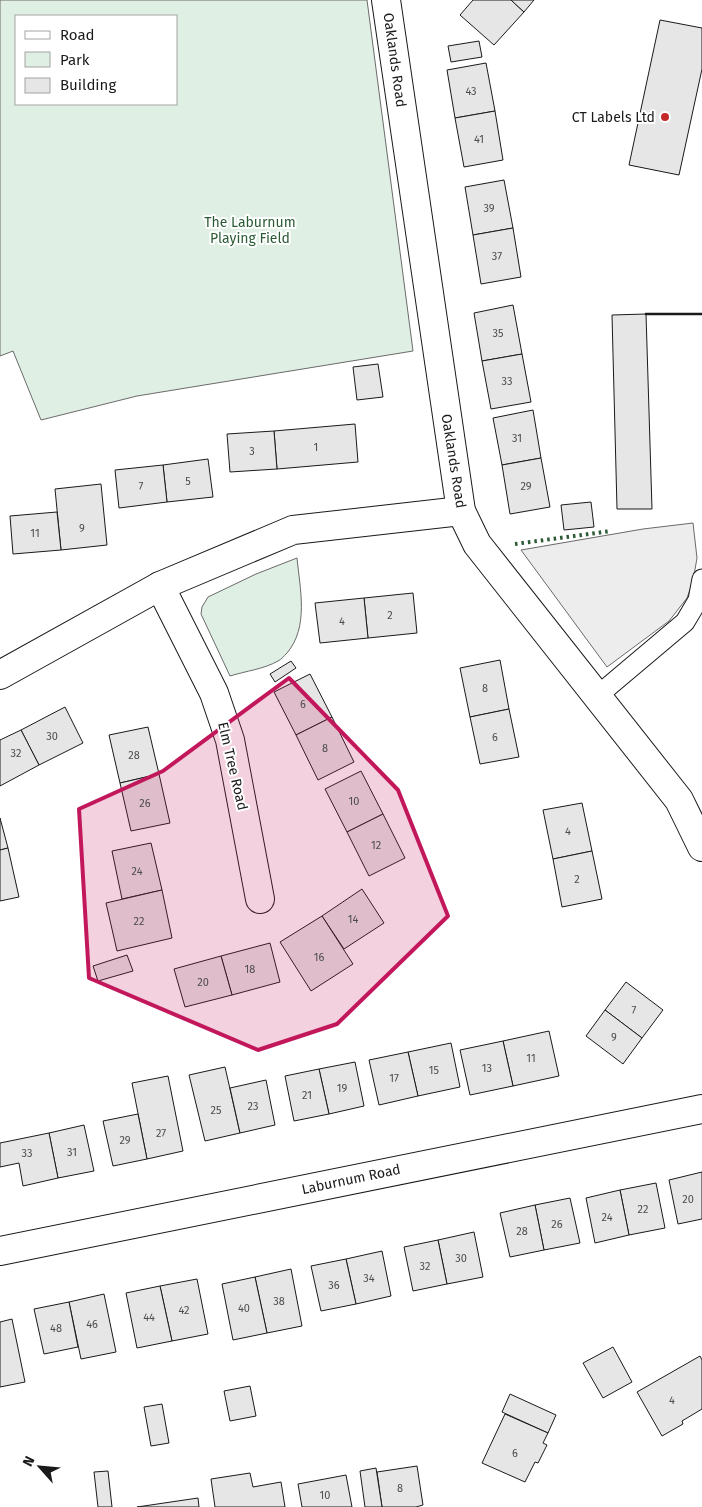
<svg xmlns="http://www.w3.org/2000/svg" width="702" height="1507" font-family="'Fira Sans',sans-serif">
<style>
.green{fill:#e0efe3;stroke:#6a6a6a;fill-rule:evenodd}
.parking{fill:#ededed;stroke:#6a6a6a}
.building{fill:#e6e6e6;stroke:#1a1a1a}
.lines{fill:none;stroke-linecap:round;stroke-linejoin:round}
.lane-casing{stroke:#1a1a1a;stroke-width:21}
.street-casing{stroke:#1a1a1a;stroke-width:30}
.lane{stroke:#fff;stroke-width:19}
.street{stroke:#fff;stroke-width:28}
.hedge{stroke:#2b5a34;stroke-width:4;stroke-dasharray:2.5 4;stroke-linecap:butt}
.wall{stroke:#1a1a1a;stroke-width:2.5}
.marked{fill:#c2185b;fill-opacity:0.2;stroke:#c2185b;stroke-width:4;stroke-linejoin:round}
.poi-dot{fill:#c62828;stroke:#fff;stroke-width:2}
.labels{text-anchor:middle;stroke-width:4;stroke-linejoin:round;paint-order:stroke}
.number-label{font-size:11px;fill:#4d4d4d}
.street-label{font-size:14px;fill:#1a1a1a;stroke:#fff}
.poi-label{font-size:14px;fill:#1a1a1a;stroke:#fff;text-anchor:end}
.park-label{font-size:14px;fill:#2b5a34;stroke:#fff}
</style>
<rect width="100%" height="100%" fill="#fff"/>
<g class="green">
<path d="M0 0H367L413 351 137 396 41 420 13 351 0 356ZM16 16H176V104H16Z"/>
<path d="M297 558C300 589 309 627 287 653 284 656 282 659 278 661 264 669 246 671 230 676L201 614 202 607 208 597 256 574Z"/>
</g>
<polygon class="parking" points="693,523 697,558 693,581 687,598 669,621 607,667 521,550 643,529"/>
<g class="building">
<polygon points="473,0 511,0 524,12 494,45 460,15"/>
<polygon points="511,0 534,0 524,12"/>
<polygon points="660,20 702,28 702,69 679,175 629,165"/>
<polygon points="479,41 482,57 451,62 448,46"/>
<polygon points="486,63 495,111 455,118 447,70"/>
<polygon points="495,111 503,160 464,167 455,118"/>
<polygon points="504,180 513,228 473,235 465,187"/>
<polygon points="513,228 521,277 481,284 473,235"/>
<polygon points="513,305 522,354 482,361 474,313"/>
<polygon points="646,314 652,509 617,509 612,315"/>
<polygon points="522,354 531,402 491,409 482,361"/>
<polygon points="378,364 383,397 357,400 353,367"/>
<polygon points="533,410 541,458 502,465 493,418"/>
<polygon points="355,424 358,462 277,469 274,431"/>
<polygon points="274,431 277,469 230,472 227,434"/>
<polygon points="541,458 550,507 510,514 502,465"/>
<polygon points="208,459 213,497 167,502 163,465"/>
<polygon points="163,465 167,502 119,508 115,470"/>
<polygon points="101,484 107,545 61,550 55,489"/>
<polygon points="591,502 594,527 564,530 561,505"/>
<polygon points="57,512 61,550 13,554 10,516"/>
<polygon points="413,593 417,633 368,638 364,598"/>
<polygon points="364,598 368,638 320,643 315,603"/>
<polygon points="500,660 509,709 470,717 460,668"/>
<polygon points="291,661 296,668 275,682 270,674"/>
<polygon points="310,674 332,717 296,735 274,692"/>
<polygon points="65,707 83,743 39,765 21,730"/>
<polygon points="509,709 519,757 480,764 470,717"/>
<polygon points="332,717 354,762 318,780 296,735"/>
<polygon points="148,727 159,774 120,783 109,735"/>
<polygon points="21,730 39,765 0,786 0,740"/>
<polygon points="361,771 383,814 347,832 325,789"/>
<polygon points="159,774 170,823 131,831 120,783"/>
<polygon points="582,803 592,851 553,859 543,810"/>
<polygon points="383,814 405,858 369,876 347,832"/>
<polygon points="0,818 8,848 0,850"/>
<polygon points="151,843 162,890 122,899 112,851"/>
<polygon points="8,848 19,897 0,901 0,850"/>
<polygon points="592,851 602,899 562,907 553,859"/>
<polygon points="362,889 384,923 344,949 322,916"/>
<polygon points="162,890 172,938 117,951 106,903"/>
<polygon points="322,916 353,964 311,991 280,942"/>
<polygon points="270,943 280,982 232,995 221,956"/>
<polygon points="127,955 133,971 98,981 93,966"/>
<polygon points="221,956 232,995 185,1007 174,969"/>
<polygon points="626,982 663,1010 642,1038 605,1010"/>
<polygon points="605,1010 642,1038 623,1064 586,1036"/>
<polygon points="549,1031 559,1076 513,1086 503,1041"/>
<polygon points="503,1041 513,1086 470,1095 460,1050"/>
<polygon points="451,1043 460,1087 418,1096 408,1052"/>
<polygon points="408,1052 418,1096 379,1105 369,1060"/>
<polygon points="355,1062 364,1106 329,1114 319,1069"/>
<polygon points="225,1067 240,1133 205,1141 189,1075"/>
<polygon points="319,1069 329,1114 294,1121 285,1076"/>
<polygon points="168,1076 183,1151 147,1159 132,1083"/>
<polygon points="266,1080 275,1125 240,1133 230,1088"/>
<polygon points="138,1114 147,1159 113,1166 103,1121"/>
<polygon points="84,1125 94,1171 58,1178 49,1133"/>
<polygon points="49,1133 58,1178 23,1186 19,1163 0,1167 0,1143"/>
<polygon points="702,1172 702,1219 678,1224 669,1180"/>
<polygon points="656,1183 665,1228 629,1235 620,1190"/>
<polygon points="620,1190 629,1235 595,1243 586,1198"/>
<polygon points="570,1198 580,1243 544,1250 535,1205"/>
<polygon points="535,1205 544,1250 510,1257 500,1213"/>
<polygon points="474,1232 483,1277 447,1284 438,1240"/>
<polygon points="438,1240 447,1284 413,1291 404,1247"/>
<polygon points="382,1251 391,1296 356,1304 346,1259"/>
<polygon points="346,1259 356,1304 321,1311 311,1266"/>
<polygon points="291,1269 302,1326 267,1333 255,1277"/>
<polygon points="255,1277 267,1333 233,1340 222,1284"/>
<polygon points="197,1279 208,1334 172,1341 160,1286"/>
<polygon points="160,1286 172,1341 137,1348 126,1293"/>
<polygon points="104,1294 116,1352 81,1359 69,1302"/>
<polygon points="69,1302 78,1347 44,1354 34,1309"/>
<polygon points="12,1319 25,1382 0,1387 0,1322"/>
<polygon points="613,1347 632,1382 603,1398 583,1363"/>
<polygon points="700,1356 702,1360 702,1409 682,1421 683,1424 662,1436 637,1392"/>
<polygon points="250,1386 256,1416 230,1421 224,1391"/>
<polygon points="510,1394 556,1415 548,1433 502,1412"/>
<polygon points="162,1404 169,1443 151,1446 144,1407"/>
<polygon points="505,1414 548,1433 543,1443 547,1445 538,1463 535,1462 525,1482 482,1463"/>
<polygon points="417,1466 423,1505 416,1507 382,1507 377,1472"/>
<polygon points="376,1468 382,1507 365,1507 360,1471"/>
<polygon points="108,1471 112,1507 98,1507 94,1472"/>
<polygon points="250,1473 253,1487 281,1482 285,1507 215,1507 211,1479"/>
<polygon points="346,1475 352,1507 302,1507 298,1484"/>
<polygon points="198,1498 199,1507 137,1507"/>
</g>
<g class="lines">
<defs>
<polyline id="lane" points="596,697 685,622 698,600 702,579"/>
<g id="street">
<polyline points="386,0 461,511 477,544 679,800 702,847"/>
<polyline points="160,586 214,693 230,740 260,899"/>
<polyline points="0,675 160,586 293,530 461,511"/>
<polyline points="0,1251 702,1109"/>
</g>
</defs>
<use href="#lane" class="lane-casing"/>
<use href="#street" class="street-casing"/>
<use href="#lane" class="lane"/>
<use href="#street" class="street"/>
<polyline class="hedge" points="515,544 611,531"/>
<polyline class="wall" points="646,314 702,314"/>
</g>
<path class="marked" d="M289 678 398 790 448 916 337 1024 258 1050 89 978 79 809 163 771Z"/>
<circle class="poi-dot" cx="665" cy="117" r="5"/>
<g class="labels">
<g class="number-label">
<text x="471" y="95">43</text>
<text x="479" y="143">41</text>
<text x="489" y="212">39</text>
<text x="497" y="260">37</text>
<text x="498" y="337">35</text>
<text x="507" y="385">33</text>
<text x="517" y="442">31</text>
<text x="316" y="451">1</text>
<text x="252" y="455">3</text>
<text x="188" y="485">5</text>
<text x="141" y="490">7</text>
<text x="526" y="490">29</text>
<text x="82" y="532">9</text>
<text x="35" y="537">11</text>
<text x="390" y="619">2</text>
<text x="342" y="625">4</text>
<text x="485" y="692">8</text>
<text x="303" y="708">6</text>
<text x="52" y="740">30</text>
<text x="495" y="741">6</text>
<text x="325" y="752">8</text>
<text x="16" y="757">32</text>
<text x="134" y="759">28</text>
<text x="354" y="805">10</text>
<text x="145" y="807">26</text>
<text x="568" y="835">4</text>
<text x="376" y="849">12</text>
<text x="137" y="875">24</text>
<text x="577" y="883">2</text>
<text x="353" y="923">14</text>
<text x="139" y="925">22</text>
<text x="319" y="961">16</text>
<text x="250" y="973">18</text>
<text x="203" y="986">20</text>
<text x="634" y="1014">7</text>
<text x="614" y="1041">9</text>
<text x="531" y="1062">11</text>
<text x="487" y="1072">13</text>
<text x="434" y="1074">15</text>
<text x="394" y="1082">17</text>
<text x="342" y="1092">19</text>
<text x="307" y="1099">21</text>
<text x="253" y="1110">23</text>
<text x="216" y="1114">25</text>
<text x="161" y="1137">27</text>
<text x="125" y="1144">29</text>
<text x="72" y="1156">31</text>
<text x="27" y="1157">33</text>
<text x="688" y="1203">20</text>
<text x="643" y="1213">22</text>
<text x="607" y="1221">24</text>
<text x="557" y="1228">26</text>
<text x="522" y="1235">28</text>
<text x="461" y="1262">30</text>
<text x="425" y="1270">32</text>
<text x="369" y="1282">34</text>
<text x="334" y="1289">36</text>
<text x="279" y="1305">38</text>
<text x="244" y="1312">40</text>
<text x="184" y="1314">42</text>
<text x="149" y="1321">44</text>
<text x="92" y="1328">46</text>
<text x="56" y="1332">48</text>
<text x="672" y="1404">4</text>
<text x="515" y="1457">6</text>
<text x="400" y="1492">8</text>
<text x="325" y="1499">10</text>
</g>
<g class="street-label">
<text transform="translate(395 60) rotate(82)" y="5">Oaklands Road</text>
<text transform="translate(454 461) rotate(81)" y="5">Oaklands Road</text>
<text transform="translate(233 766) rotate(77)" y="5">Elm Tree Road</text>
<text transform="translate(351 1179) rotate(-12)" y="5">Laburnum Road</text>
</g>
<g class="poi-label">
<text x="655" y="122">CT Labels Ltd</text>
</g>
<g class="park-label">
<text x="250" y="227">The Laburnum<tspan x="250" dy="16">Playing Field</tspan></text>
</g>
</g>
<rect x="15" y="15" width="162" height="90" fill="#ffffff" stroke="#a3a3a3"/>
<rect x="25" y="31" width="25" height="8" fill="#ffffff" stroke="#a3a3a3"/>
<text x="60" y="40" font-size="15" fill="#1a1a1a">Road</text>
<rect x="25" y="52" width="25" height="15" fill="#e0efe3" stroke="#a3a3a3"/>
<text x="60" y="65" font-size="15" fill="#1a1a1a">Park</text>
<rect x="25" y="78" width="25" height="15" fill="#e6e6e6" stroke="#a3a3a3"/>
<text x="60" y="90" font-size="15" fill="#1a1a1a">Building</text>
<g transform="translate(40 1467) rotate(297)" stroke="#ffffff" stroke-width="4" paint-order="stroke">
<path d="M0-4L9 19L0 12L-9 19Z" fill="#1a1a1a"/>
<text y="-8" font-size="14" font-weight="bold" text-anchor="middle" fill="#1a1a1a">N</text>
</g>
</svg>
